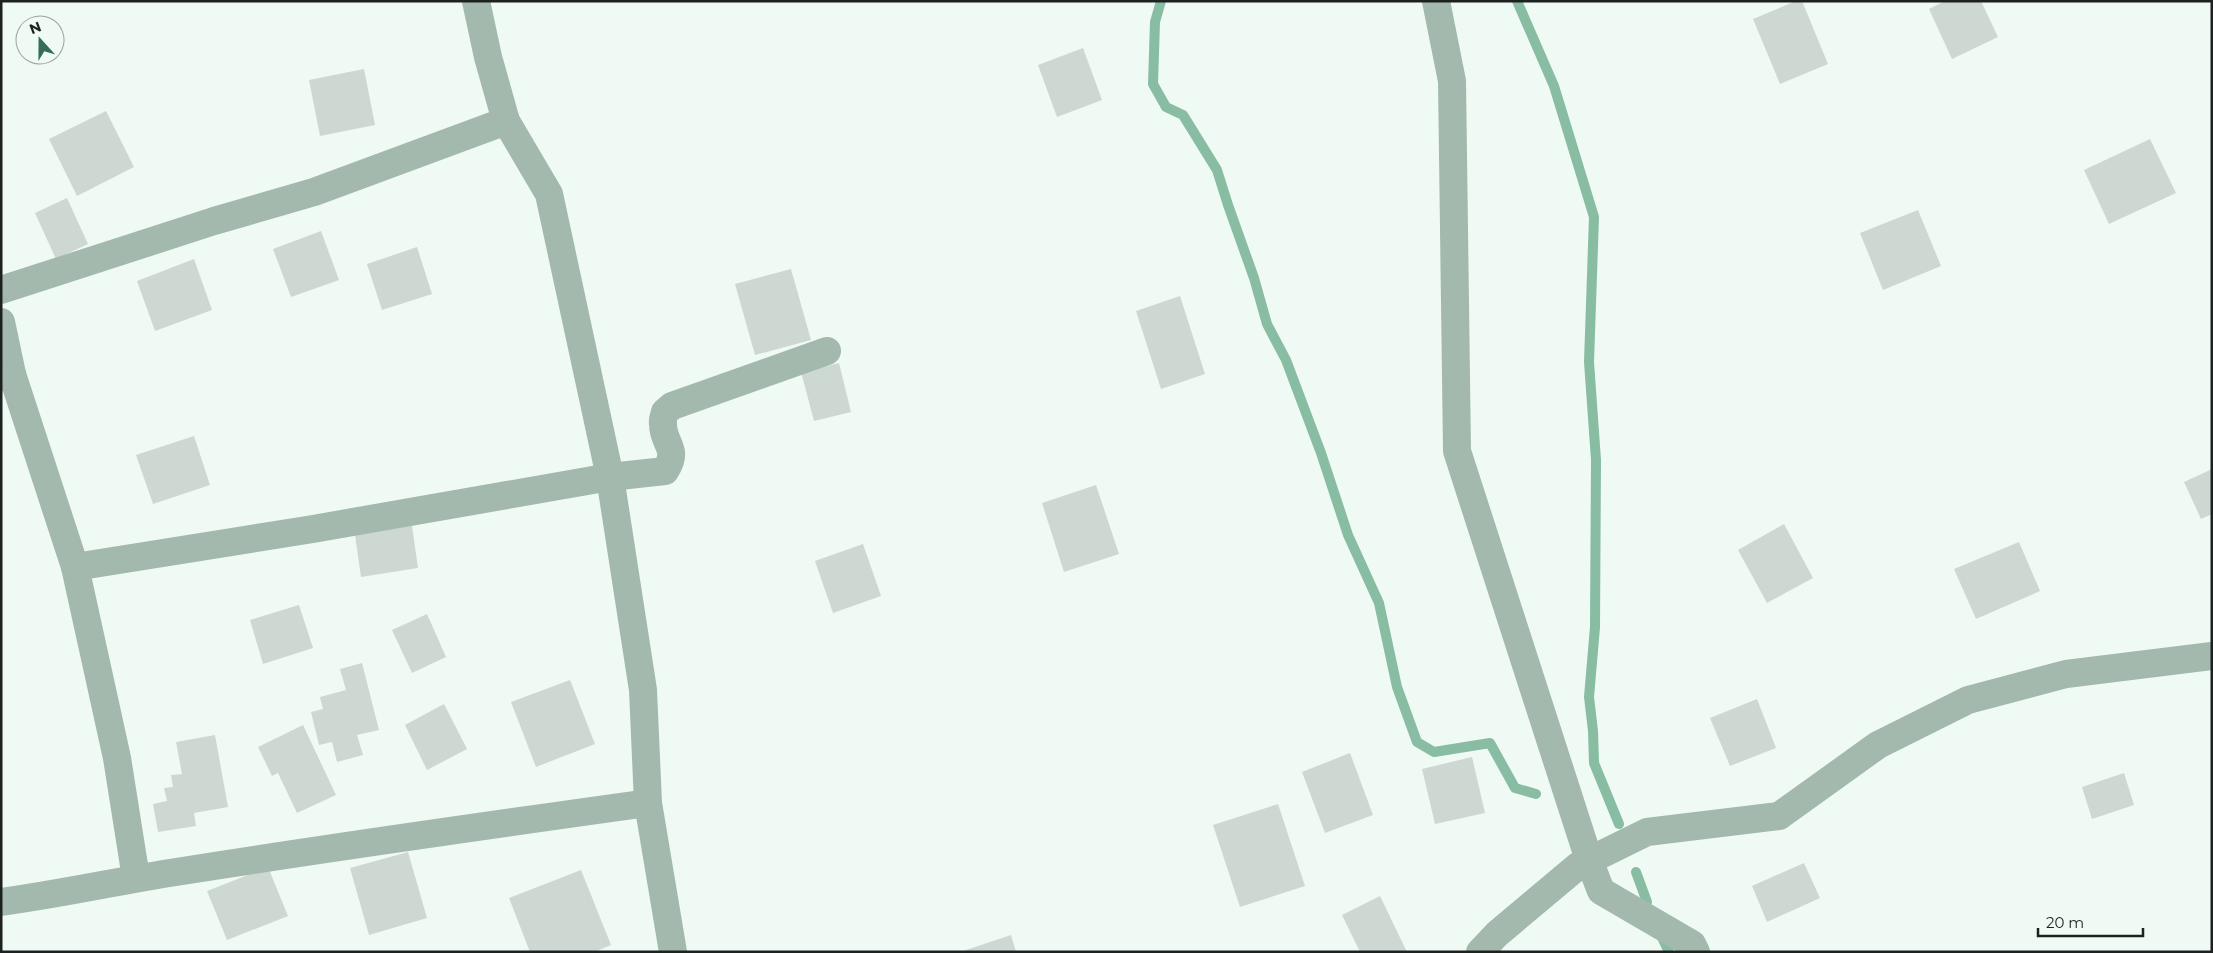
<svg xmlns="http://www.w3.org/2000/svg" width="2213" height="953" font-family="Montserrat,sans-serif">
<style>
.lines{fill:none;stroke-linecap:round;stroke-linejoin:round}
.stream{stroke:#88bca3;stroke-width:10}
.building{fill:#ced8d3}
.minor{stroke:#a3b9ad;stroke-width:28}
</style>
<rect width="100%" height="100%" fill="#effaf4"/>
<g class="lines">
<g class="stream">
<polyline points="1161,1 1155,22 1153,84 1166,107 1183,115 1217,170 1228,205 1254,278 1267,324 1286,360 1321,453 1348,535 1379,603 1397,687 1417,742 1434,752 1490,743 1515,788 1536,794"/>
<polyline points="1517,1 1554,86 1594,217 1589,362 1596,460 1595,627 1589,697 1593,731 1594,763 1619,824"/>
<polyline points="1636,872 1647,902"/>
<polyline points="1660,933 1669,952"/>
</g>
</g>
<g class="building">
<polygon points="1796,1 1802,1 1828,64 1780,84 1753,19"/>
<polygon points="1945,1 1981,1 1998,37 1952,59 1929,9"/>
<polygon points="1083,48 1102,100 1057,117 1038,65"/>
<polygon points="364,69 375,125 320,136 309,80"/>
<polygon points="106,111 134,167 77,196 49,139"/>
<polygon points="2150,139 2176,193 2109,224 2084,170"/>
<polygon points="67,198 88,244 56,259 35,213"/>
<polygon points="1918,210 1941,266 1883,290 1860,233"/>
<polygon points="321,231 339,280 291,297 273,249"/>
<polygon points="417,247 432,294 382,310 367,264"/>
<polygon points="194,259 212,310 155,331 137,281"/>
<polygon points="791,269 811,340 755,355 735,284"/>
<polygon points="1180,296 1205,374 1161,389 1136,311"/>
<polygon points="839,363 851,412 814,421 801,372"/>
<polygon points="194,436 210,485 153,504 136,455"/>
<polygon points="2212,469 2212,514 2201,519 2184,482"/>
<polygon points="1096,485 1119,554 1064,572 1042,503"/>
<polygon points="411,519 418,568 361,577 354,528"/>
<polygon points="1784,524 1813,578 1767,603 1738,550"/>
<polygon points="2019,542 2040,591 1976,619 1954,569"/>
<polygon points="863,544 881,596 833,613 815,561"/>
<polygon points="299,605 313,648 263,664 250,620"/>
<polygon points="427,614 446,657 412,673 392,630"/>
<polygon points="362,663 379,730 357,735 363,755 337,762 332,742 319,745 311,712 323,709 320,697 346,690 340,669"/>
<polygon points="570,680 595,744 536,767 511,702"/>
<polygon points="1757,699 1776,748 1730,766 1710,718"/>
<polygon points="444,704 467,749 427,770 405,725"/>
<polygon points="303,725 336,795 297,813 278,773 272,776 258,747"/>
<polygon points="215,735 228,807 194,813 196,826 158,832 153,804 167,801 164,788 173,787 171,775 182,774 176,742"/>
<polygon points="1350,753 1373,815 1325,833 1302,772"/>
<polygon points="1472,757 1485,813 1435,824 1422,769"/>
<polygon points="2124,773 2134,805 2092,819 2082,787"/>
<polygon points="1278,804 1305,886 1240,907 1213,825"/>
<polygon points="408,852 427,918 369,935 350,868"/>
<polygon points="1804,863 1820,898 1767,922 1752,886"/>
<polygon points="268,867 288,916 227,940 207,891"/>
<polygon points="581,870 611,945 594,952 530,952 509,898"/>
<polygon points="1380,896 1407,952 1360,952 1342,915"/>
<polygon points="1011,935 1016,952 963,952 963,951"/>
</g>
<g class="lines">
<g class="minor">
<polyline points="476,1 488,57 506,121 549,194 610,477 643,690 648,803 673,952"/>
<polyline points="1436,1 1452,81 1457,451 1589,860 1601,891 1692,944 1696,952"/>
<polyline points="1,290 214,221 314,192 506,121"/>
<polyline points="1,322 12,374"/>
<polyline points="1,377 12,374 75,567"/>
<path d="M136 878 117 758 75 567 313 529 610 477 665 471C680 448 663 445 663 424 662 420 664 416 665 412L672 406 827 351"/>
<path d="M1 902C60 894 118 881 176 872 333 847 490 825 648 803"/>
<polyline points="1480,952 1497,934 1578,866 1647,832 1779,816 1878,745 1968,700 2066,674 2212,656"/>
</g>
</g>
<rect width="2213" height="953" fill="none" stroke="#1d211f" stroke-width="5"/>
<g transform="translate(40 40) rotate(339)"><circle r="24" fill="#effaf4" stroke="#9ba39f"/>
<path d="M0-4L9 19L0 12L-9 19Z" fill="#356d55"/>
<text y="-8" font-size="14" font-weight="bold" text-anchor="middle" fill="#1d211f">N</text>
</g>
<path d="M2038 928v8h105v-8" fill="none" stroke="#1d211f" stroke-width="2.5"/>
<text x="2046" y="928" font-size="15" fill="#1d211f" stroke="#effaf4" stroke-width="4" paint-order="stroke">20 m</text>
</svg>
